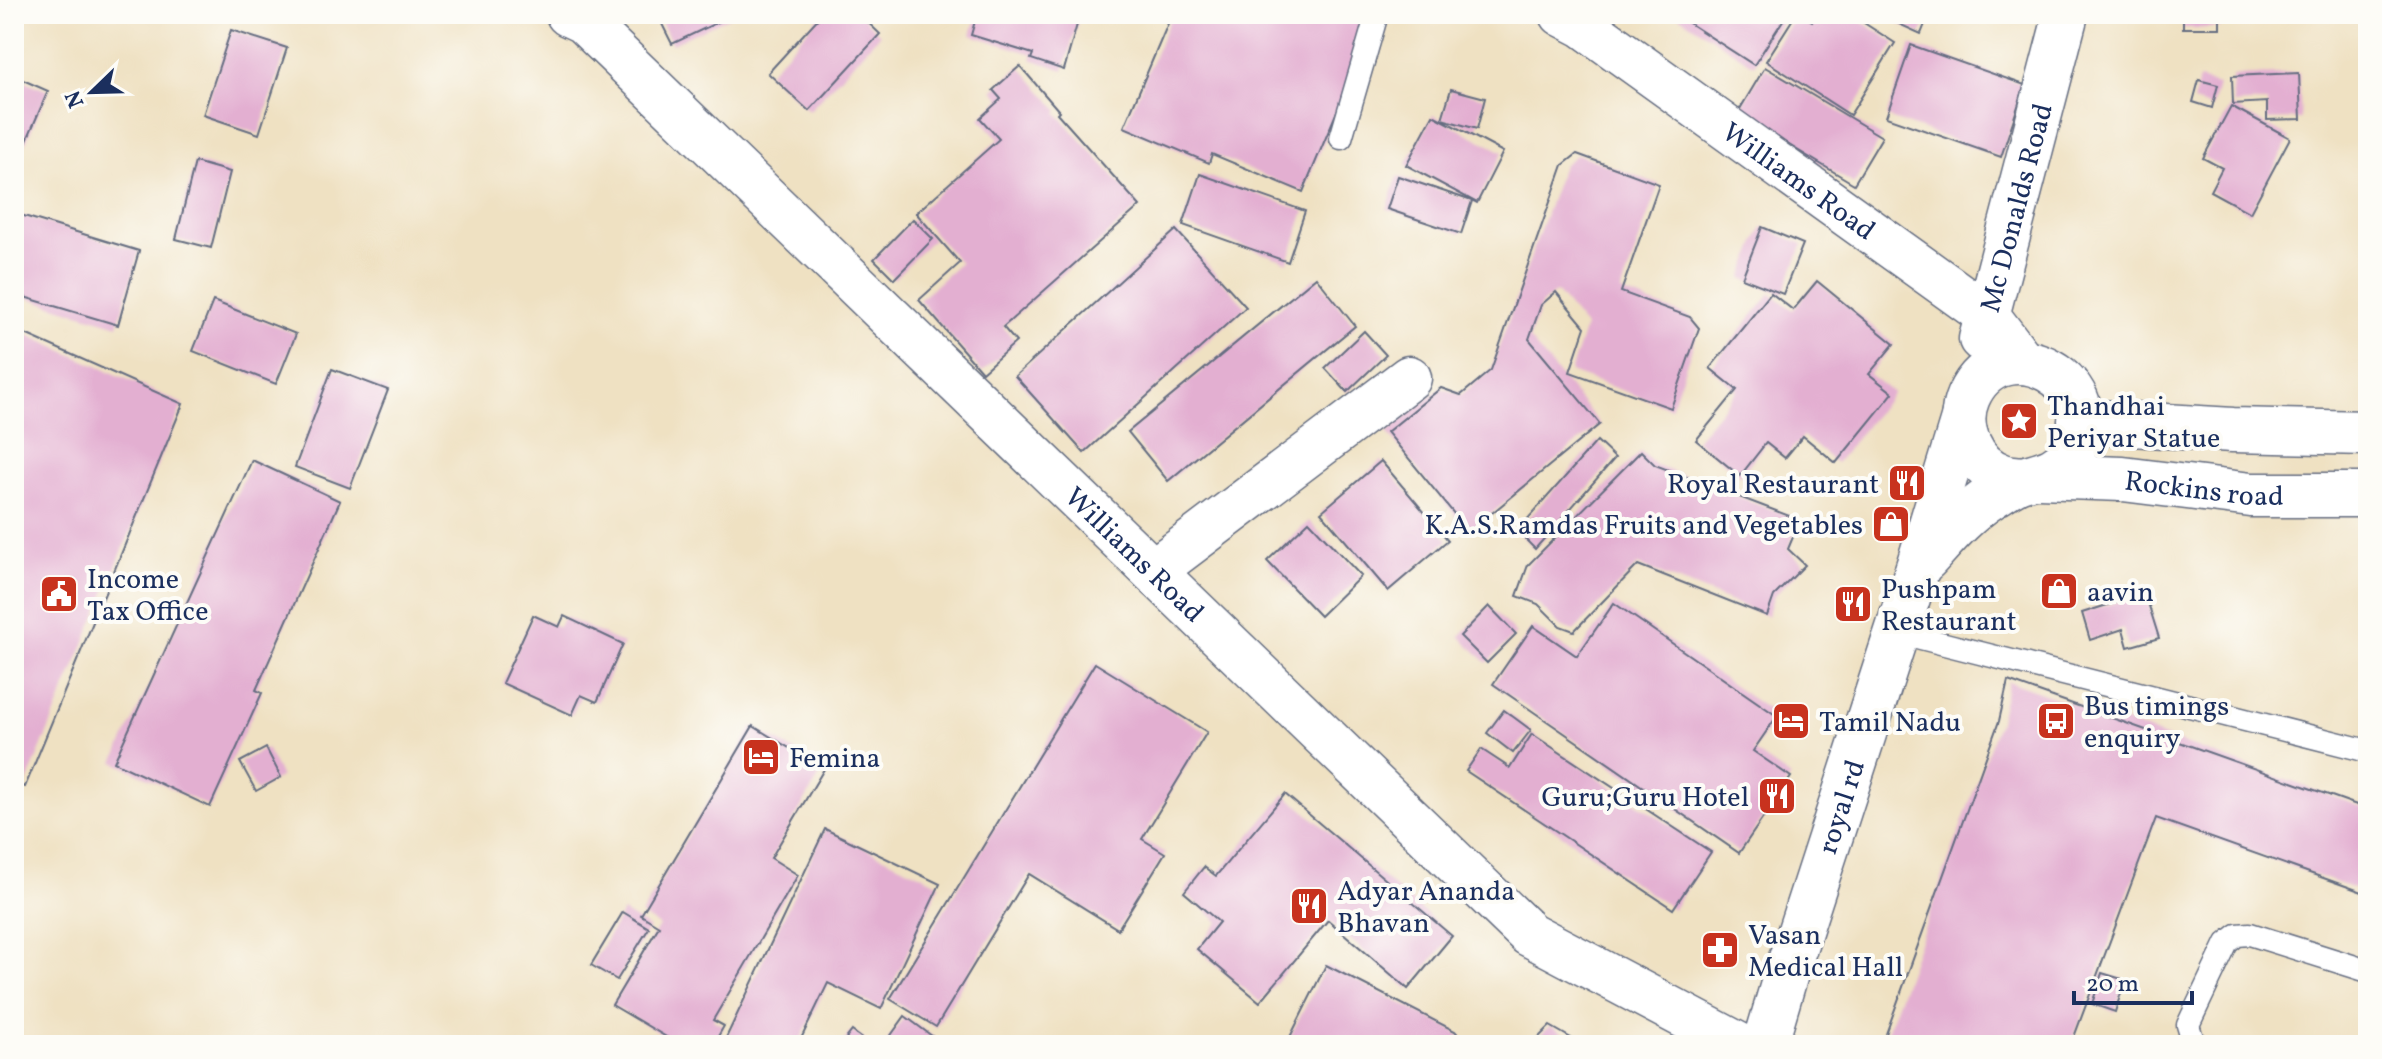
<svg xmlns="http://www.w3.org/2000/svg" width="2382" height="1059" font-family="Vollkorn,serif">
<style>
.building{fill:#e3afd1}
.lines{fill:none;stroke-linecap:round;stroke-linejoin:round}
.service-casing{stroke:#656d81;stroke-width:25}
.minor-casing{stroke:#656d81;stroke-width:47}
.tertiary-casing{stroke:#656d81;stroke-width:47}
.secondary-casing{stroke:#656d81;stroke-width:47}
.service{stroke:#fff;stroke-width:22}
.minor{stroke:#fff;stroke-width:44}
.tertiary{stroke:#fff;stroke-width:44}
.secondary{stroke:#fff;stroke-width:44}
.labels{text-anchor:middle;stroke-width:8;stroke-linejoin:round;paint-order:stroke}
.street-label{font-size:28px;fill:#1b2f5e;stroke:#fdfcf7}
.poi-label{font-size:28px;fill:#1b2f5e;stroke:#fdfcf7;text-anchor:start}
</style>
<rect width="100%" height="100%" fill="#fdfcf7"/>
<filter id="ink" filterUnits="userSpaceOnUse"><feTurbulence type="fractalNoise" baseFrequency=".0125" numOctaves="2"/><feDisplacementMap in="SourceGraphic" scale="16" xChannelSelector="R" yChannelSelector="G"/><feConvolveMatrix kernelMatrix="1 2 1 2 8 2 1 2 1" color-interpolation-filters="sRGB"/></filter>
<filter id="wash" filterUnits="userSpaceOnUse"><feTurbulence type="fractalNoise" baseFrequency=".006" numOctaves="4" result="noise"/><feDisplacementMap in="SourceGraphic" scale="32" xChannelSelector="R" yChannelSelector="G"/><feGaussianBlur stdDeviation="1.8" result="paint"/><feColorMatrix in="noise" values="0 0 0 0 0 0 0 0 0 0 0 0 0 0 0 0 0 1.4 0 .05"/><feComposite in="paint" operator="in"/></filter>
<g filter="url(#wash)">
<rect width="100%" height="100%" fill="#efe1c2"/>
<g id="blocks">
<g class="building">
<polygon points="657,14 735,14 672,44"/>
<polygon points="822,14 859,14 880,34 809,111 768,73"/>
<polygon points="977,14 1080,14 1064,70 1031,59 1033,54 971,35"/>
<polygon points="1172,14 1339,14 1372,28 1303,192 1212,154 1209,163 1124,127"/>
<polygon points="1675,14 1787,14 1754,65"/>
<polygon points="1796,14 1800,14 1812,21 1816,14 1850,14 1895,43 1850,115 1766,61"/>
<polygon points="1877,14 1929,14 1921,34"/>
<rect x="2183" y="14" width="37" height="14"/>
<polygon points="231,30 287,48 259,134 203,115"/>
<polygon points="1911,45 2025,85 2001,157 1886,117"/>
<polygon points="1020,66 1059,111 1057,113 1140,206 1003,327 1016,342 982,372 919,300 960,263 916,213 999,139 980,118 1001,99 993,90"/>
<polygon points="1765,67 1882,137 1854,184 1737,114"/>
<polygon points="2299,73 2301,119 2267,120 2267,102 2233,104 2232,76"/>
<polygon points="14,76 48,91 14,170"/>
<polygon points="2199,80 2218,85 2212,108 2193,102"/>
<polygon points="1451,89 1485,98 1477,129 1442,119"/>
<polygon points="2231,106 2290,138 2250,213 2210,191 2222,168 2203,158"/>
<polygon points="1433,115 1503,152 1477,203 1406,165"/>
<polygon points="1577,154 1659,184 1621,292 1690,317 1699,328 1671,408 1570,372 1585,327 1556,292 1541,305 1529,339 1600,424 1469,532 1387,432 1441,388 1461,395 1491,370 1563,165"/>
<polygon points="195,162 230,172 211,248 176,239"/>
<polygon points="1200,174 1305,211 1288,262 1183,225"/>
<polygon points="1398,176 1472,201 1461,234 1387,209"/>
<polygon points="14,213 139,251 118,325 14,294"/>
<polygon points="913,219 933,239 894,279 874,259"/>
<polygon points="1762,227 1803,244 1783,294 1742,278"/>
<polygon points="1176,230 1246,307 1084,453 1015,376"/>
<polygon points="1316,277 1355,326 1168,481 1128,432"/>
<polygon points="1817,281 1894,344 1869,374 1893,393 1836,463 1803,436 1785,458 1766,443 1740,476 1696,440 1737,390 1710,368 1771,293 1793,310"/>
<polygon points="213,301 296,334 276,384 193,351"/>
<polygon points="14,329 183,404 25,787 14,783"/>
<polygon points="1364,331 1386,355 1347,392 1325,368"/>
<polygon points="332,369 388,390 350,488 295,467"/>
<polygon points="1597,441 1615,458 1535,549 1517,531"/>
<polygon points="1641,451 1655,465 1800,520 1788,549 1805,565 1774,596 1767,616 1638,565 1574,631 1560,626 1538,604 1517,596 1528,565"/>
<polygon points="252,460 340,501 256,690 262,693 210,807 114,762"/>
<polygon points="1381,461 1448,540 1388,591 1321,512"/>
<polygon points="1309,521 1361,576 1320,616 1267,561"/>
<polygon points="2145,593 2159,638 2128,647 2123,629 2090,640 2082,613"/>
<polygon points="1614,603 1777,716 1753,751 1791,777 1739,853 1493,684 1533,626 1577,656"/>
<polygon points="1489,606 1516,634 1487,663 1460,636"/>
<polygon points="533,615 559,627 564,616 623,644 597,702 581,695 572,715 502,683"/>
<polygon points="1095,663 1207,732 1142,839 1165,853 1118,929 1029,874 936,1027 890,999"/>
<polygon points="2008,681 2368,809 2368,894 2156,818 2071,1045 1882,1045 1999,721"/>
<polygon points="1504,710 1531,730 1513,753 1487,733"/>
<polygon points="753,726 824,769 771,858 798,875 713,1020 724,1026 713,1045 680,1045 612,1005 659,926 641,915"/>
<polygon points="1532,734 1711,852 1673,909 1466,771 1481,749 1510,768"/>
<polygon points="266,748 281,777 256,791 240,762"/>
<polygon points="1285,794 1452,936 1408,989 1328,920 1260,1002 1197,949 1219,922 1184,892 1204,867 1216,876"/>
<polygon points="825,829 940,884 881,1009 828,983 798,1045 736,1045 725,1040"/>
<polygon points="623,912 649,928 617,980 591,965"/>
<polygon points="1326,965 1455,1031 1468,1045 1286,1045"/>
<polygon points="2102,973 2125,980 2115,1012 2092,1004"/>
<polygon points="905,1016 944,1045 884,1045"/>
<polygon points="1550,1026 1583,1045 1531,1045"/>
<polygon points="852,1031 871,1045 841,1045"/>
</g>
</g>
</g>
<g filter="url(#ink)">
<use href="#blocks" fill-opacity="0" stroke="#656d81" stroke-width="2"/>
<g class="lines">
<defs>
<g id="service">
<polyline points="1341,138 1377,14"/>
<polyline points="1897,632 2368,751"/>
<polyline points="2198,1045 2192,1038 2188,1025 2227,943 2237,935 2250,934 2368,971"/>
</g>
<polyline id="minor" points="1153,571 1409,378"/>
<g id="tertiary">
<path id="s1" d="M568 14 583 21 1529 934 1739 1045"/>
<path id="s2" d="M1562 14 1583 25 1987 315 2023 362"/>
<path id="s3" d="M1981 339 2066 14"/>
</g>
<g id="secondary">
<polyline points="2080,421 2233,430 2368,433"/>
<path id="s4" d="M2039 476 2123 479 2251 495H2368"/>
<path d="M1925 560C1946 537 1965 514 1991 497 2001 491 2012 482 2023 479 2042 473 2057 472 2070 454 2116 384 2002 320 1968 397 1955 427 1972 466 2003 476 2009 478 2016 478 2021 479"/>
<path id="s5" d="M1765 1045 1785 977 1918 567 1963 419"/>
</g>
</defs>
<use href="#service" class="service-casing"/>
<use href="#minor" class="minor-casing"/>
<use href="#tertiary" class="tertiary-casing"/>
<use href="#secondary" class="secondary-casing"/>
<use href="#service" class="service"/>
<use href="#minor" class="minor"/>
<use href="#tertiary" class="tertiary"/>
<use href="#secondary" class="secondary"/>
</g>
</g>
<defs>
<symbol id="sight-square" viewBox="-11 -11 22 22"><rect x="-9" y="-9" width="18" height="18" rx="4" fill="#c8321e" stroke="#fdfcf7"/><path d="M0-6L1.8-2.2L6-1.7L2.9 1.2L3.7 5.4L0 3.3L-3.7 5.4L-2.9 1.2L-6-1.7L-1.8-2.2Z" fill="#fff"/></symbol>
<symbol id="restaurant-square" viewBox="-11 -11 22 22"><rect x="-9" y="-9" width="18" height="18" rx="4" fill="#c8321e" stroke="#fdfcf7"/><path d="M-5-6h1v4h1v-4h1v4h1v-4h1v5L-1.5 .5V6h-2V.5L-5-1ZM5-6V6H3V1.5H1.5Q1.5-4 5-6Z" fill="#fff"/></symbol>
<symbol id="shop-square" viewBox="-11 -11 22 22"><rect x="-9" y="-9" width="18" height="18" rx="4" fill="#c8321e" stroke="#fdfcf7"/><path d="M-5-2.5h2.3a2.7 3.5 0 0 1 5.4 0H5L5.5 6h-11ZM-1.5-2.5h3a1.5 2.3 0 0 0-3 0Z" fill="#fff"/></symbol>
<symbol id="civic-square" viewBox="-11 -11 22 22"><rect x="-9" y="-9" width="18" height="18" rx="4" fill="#c8321e" stroke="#fdfcf7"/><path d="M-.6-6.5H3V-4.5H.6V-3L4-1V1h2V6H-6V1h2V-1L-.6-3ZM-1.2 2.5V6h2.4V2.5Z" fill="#fff"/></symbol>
<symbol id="hotel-square" viewBox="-11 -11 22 22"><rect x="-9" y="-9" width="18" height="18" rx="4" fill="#c8321e" stroke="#fdfcf7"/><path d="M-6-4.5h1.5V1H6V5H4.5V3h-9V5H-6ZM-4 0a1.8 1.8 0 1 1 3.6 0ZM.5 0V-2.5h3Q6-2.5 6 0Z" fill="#fff"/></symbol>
<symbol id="bus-square" viewBox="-11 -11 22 22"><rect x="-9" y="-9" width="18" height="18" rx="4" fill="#c8321e" stroke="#fdfcf7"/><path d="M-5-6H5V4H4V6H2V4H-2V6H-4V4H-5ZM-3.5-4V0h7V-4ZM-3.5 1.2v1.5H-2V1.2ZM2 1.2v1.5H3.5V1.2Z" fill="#fff"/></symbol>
<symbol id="pharmacy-square" viewBox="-11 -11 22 22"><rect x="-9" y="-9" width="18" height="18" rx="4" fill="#c8321e" stroke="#fdfcf7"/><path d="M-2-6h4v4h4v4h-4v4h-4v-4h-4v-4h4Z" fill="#fff"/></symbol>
</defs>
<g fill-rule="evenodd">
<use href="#sight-square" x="1997" y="399" width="44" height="44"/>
<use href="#restaurant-square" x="1885" y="461" width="44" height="44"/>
<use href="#shop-square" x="1869" y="502" width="44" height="44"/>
<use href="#shop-square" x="2037" y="569" width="44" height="44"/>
<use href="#civic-square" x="37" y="572" width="44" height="44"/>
<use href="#restaurant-square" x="1831" y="582" width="44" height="44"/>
<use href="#hotel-square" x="1769" y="699" width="44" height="44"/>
<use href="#bus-square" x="2034" y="699" width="44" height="44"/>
<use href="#hotel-square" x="739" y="735" width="44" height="44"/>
<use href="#restaurant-square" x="1755" y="774" width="44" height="44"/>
<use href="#restaurant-square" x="1287" y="884" width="44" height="44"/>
<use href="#pharmacy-square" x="1698" y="928" width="44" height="44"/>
</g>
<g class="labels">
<g class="street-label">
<text dy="10" stroke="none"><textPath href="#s2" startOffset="290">Williams Road</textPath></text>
<text dy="10" stroke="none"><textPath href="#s3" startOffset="136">Mc Donalds Road</textPath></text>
<text dy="10" stroke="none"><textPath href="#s4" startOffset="166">Rockins road</textPath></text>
<text dy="10" stroke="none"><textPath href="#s1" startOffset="784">Williams Road</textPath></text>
<text dy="10" stroke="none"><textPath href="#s5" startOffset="250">royal rd</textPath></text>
</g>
<g class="poi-label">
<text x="2047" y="415">Thandhai<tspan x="2047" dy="32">Periyar Statue</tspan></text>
<text x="1879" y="493" text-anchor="end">Royal Restaurant</text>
<text x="1863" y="534" text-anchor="end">K.A.S.Ramdas Fruits and Vegetables</text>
<text x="87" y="588">Income<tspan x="87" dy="32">Tax Office</tspan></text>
<text x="1881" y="598">Pushpam<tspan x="1881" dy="32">Restaurant</tspan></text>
<text x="2087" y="601">aavin</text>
<text x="2084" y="715">Bus timings<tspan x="2084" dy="32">enquiry</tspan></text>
<text x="1819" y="731">Tamil Nadu</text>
<text x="789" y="767">Femina</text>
<text x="1749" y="806" text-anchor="end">Guru;Guru Hotel</text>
<text x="1337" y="900">Adyar Ananda<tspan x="1337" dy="32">Bhavan</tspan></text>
<text x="1748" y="944">Vasan<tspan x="1748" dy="32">Medical Hall</tspan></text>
</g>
</g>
<rect width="2382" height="1059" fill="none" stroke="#fdfcf7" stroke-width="48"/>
<g transform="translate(92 92) rotate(247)" stroke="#fdfcf7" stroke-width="6" paint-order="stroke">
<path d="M0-6L14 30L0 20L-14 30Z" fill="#1b2f5e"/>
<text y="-12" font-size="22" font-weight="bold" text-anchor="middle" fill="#1b2f5e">N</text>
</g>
<path d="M2074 991v12h118v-12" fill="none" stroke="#1b2f5e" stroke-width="4"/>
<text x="2086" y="991" font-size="24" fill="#1b2f5e" stroke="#fdfcf7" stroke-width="6" paint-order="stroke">20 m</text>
</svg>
